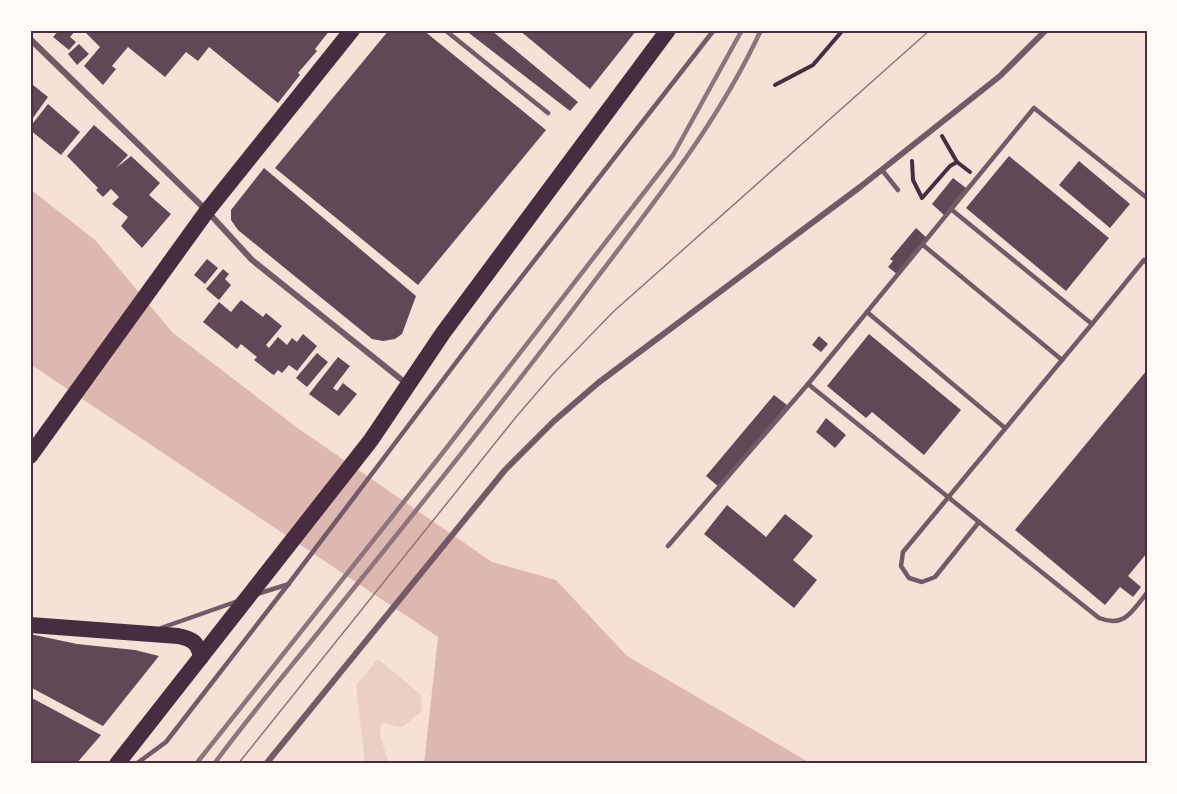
<svg xmlns="http://www.w3.org/2000/svg" width="1177" height="794" font-family="Literata,serif">
<style>
.green{fill:#ebcfc5}
.water{fill:#dcb8b0}
.building{fill:#644757}
.lines{fill:none;stroke-linecap:round;stroke-linejoin:round}
.path{stroke:#4a2c40;stroke-width:4}
.service{stroke:#755966;stroke-width:4.5}
.minor{stroke:#755966;stroke-width:6}
.trunk{stroke:#4a2c40;stroke-width:16}
.tram{stroke:#8f747c;stroke-width:1.5}
.rail{stroke:#8f747c;stroke-width:4.5}
.neatline{fill:none;stroke:#4a2c40;stroke-width:2}
</style>
<rect width="100%" height="100%" fill="#f7e1d7"/>
<polygon class="green" points="378,659 421,695 422,711 402,727 381,723 380,735 389,764 365,764 356,685"/>
<polygon class="water" points="30,189 95,240 172,332 296,427 492,562 556,580 627,656 812,764 424,764 438,637 30,364"/>
<g class="building">
<polygon points="59,30 76,30 70,37 76,42 69,50 53,37"/>
<polygon points="83,30 109,30 112,33 114,30 330,30 315,49 317,51 298,73 300,75 278,103 209,47 198,61 186,52 165,77 128,47 112,66 116,69 103,85 84,66 100,47"/>
<polygon points="389,30 423,30 546,130 418,285 275,168"/>
<polygon points="465,30 491,30 578,102 570,111"/>
<polygon points="519,30 634,30 636,31 590,89"/>
<polygon points="79,44 89,54 77,65 68,54"/>
<polygon points="33,85 48,97 30,122 30,89"/>
<polygon points="48,104 80,132 61,155 30,130 30,127"/>
<polygon points="94,125 128,155 116,168 131,156 160,183 149,195 171,214 142,248 121,226 128,217 112,204 119,197 111,189 103,197 96,190 98,188 67,156"/>
<polygon points="1009,156 1109,238 1066,291 966,208"/>
<polygon points="1079,161 1130,204 1110,228 1059,185"/>
<polygon points="264,168 416,296 402,334 395,339 383,341 372,339 238,230 231,220 231,210"/>
<polygon points="953,178 966,188 944,215 932,204"/>
<polygon points="916,228 927,238 897,274 888,267 893,261 890,259"/>
<polygon points="207,259 218,268 205,284 194,275"/>
<polygon points="223,269 229,274 225,279 231,285 219,300 206,289"/>
<polygon points="241,300 263,317 266,313 282,326 266,345 269,348 278,337 287,345 292,338 297,342 303,334 317,346 297,371 289,365 282,373 278,370 274,375 272,374 254,360 257,357 241,344 237,349 203,322 219,302 231,312"/>
<polygon points="869,334 961,410 924,455 872,412 866,418 827,386"/>
<polygon points="819,336 828,344 821,352 812,345"/>
<polygon points="317,353 328,362 307,387 296,378"/>
<polygon points="338,357 350,366 333,388 337,391 343,383 357,394 339,416 309,394"/>
<polygon points="1147,370 1147,553 1128,576 1141,587 1133,597 1120,587 1105,605 1015,530"/>
<polygon points="774,395 787,405 719,487 706,476"/>
<polygon points="826,418 846,435 835,448 816,432"/>
<polygon points="727,505 766,537 785,514 813,536 793,560 817,580 794,608 704,534"/>
<polygon points="30,634 77,644 135,650 159,656 103,726 30,687"/>
<polygon points="30,697 101,735 76,764 30,764"/>
</g>
<g class="lines">
<g class="path">
<polyline points="775,85 813,65 843,30"/>
<polyline points="942,136 957,162 970,172"/>
<polyline points="912,161 913,180 922,198 950,166 957,162"/>
</g>
<g class="service">
<polyline points="445,30 548,113"/>
<polyline points="882,170 898,190"/>
<polyline points="952,210 1092,324 1144,260 1147,263"/>
<path d="M923 245 1062 360 903 552 901 566 909 578 922 582 935 577 979 522 1099 618C1125 628 1132 611 1147 593"/>
<polyline points="867,312 1005,428"/>
<polyline points="1062,360 1092,324"/>
<polyline points="808,384 979,522"/>
<polyline points="668,546 808,384 1034,108 1147,198"/>
<polyline points="257,594 289,584"/>
<polyline points="161,628 238,601"/>
<polyline points="136,764 166,742 290,582 495,311 714,30"/>
</g>
<g class="minor">
<polyline points="30,39 207,211 252,260 407,384"/>
<polyline points="266,764 505,470 554,421 598,383 860,187 1000,76 1046,30"/>
</g>
<g class="trunk">
<polyline points="30,456 207,211 352,30"/>
<path d="M30 625 178 636C192 639 198 642 201 657"/>
<polyline points="117,764 371,440 443,333 668,30"/>
</g>
<polyline class="tram" points="238,764 516,417 553,374 613,312 930,30"/>
<g class="rail">
<polyline points="196,764 441,455 673,155 742,30"/>
<path d="M214 764C253 711 296 661 337 609 425 500 512 391 596 279 656 200 719 121 761 30"/>
</g>
</g>
<rect width="1177" height="794" fill="none" stroke="#fffaf5" stroke-width="63"/>
<rect x="32" y="32" width="1114" height="730" class="neatline"/>
</svg>
